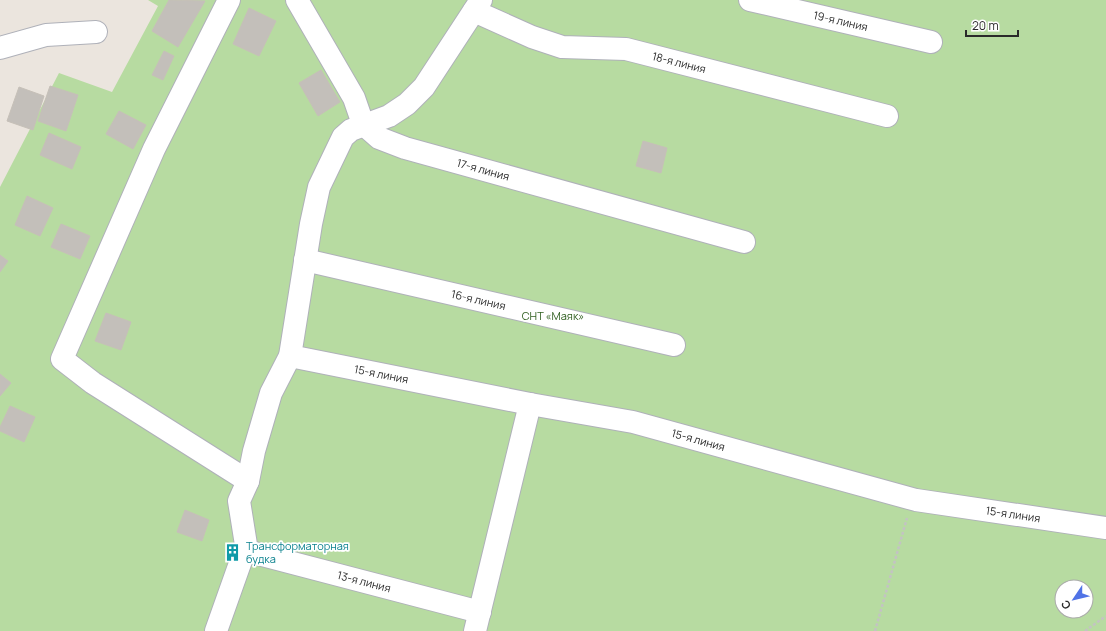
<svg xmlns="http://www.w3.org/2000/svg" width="1106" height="631" font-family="Manrope,sans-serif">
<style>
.green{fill:#b7dba1;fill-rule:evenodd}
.building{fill:#c3bfba;stroke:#c6c0b8}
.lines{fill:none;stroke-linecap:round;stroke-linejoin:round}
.minor-casing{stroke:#afb1b9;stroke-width:24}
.path{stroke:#c3c3c3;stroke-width:2.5;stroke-dasharray:3 2;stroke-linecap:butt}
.minor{stroke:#fff;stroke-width:22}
.labels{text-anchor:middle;stroke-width:3.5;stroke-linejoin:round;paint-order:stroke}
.street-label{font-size:11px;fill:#2a2a2a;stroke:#fff}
.park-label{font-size:11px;fill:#326022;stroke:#fff}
.culture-label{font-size:11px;fill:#0d838f;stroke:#fff;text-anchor:start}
</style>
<rect width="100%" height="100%" fill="#ebe5de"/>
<path class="green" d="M148 0H1106V631H0V187L59 73 112 92 158 6ZM1062 587H1086V611H1062Z"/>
<g class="building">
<polygon points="169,0 205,1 178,47 152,31"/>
<polygon points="249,8 276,21 259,56 233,44"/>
<polygon points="164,51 174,56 163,80 152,75"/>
<polygon points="321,70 340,102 318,116 299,83"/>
<polygon points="50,86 78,95 66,131 38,121"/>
<polygon points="19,87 44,96 33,130 7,121"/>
<polygon points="119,111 146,125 133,149 106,134"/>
<polygon points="49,133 81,147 72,169 40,155"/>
<polygon points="643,141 667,148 661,173 636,166"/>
<polygon points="27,196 53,208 40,236 15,225"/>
<polygon points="61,224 90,236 80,259 51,247"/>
<polygon points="0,255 8,261 0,272"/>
<polygon points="106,313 131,322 121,350 95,341"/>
<polygon points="0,374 11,383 0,396"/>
<polygon points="10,406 35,417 24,442 0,431 0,427"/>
<polygon points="185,510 209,520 202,541 177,532"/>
<polygon points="232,543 242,548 233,561 225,556"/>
</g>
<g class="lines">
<defs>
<g id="minor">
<polyline points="229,0 154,149 62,359 93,383 248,481"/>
<path id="s1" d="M297 0 354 98 363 124 379 138 405 148 744 242"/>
<path id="s2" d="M750 0 931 42"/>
<path id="s3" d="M474 11 532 37 562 47 626 49 887 116"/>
<polyline points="0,48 46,35 96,32"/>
<path id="s4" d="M305 260 674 345"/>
<path id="s5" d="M290 356 530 404 633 422 916 500 1106 528"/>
<path id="s6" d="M247 551 480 612"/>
<polyline points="216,631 244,552 247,551 239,501 248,481 254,451 271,393 290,356 311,224 319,187 343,137 351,130 389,116 407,104 424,87 481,0"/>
<polyline points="475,631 530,404"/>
</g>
</defs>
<use href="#minor" class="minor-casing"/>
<g class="path">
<polyline points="875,631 907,518"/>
<polyline points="1085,631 1106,616"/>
</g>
<use href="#minor" class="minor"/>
</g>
<defs>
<symbol id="building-bare" viewBox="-9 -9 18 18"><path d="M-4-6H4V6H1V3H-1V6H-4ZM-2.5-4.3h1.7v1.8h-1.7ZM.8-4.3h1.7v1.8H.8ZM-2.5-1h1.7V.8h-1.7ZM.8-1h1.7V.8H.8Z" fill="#0f9aa8" stroke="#fff" stroke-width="2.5" paint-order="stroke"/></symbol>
</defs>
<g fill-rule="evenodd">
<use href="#building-bare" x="220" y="540" width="25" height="25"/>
</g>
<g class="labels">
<g class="street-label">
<text dy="4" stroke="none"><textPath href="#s2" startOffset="93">19-я линия</textPath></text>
<text dy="4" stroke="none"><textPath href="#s3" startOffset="214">18-я линия</textPath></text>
<text dy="4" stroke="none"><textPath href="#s1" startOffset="271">17-я линия</textPath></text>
<text dy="4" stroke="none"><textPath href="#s4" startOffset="178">16-я линия</textPath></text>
<text dy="4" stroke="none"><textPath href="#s5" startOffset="93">15-я линия</textPath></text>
<text dy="4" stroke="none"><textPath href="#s5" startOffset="417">15-я линия</textPath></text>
<text dy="4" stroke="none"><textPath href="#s5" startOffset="741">15-я линия</textPath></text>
<text dy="4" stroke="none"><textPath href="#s6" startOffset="121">13-я линия</textPath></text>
</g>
<g class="park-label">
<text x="553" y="320">СНТ «Маяк»</text>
</g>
<g class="culture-label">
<text x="246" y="550">Трансформаторная<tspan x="246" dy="13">будка</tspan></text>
</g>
</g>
<g transform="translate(1074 599) rotate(235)"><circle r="19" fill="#ffffff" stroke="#aaaaaa"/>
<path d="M0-3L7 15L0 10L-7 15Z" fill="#5073e6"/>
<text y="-6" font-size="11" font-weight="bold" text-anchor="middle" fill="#2a2a2a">С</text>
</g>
<path d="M966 30v6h52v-6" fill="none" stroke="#2a2a2a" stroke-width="2"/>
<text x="972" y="30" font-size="12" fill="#2a2a2a" stroke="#ffffff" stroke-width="3" paint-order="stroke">20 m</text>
</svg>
